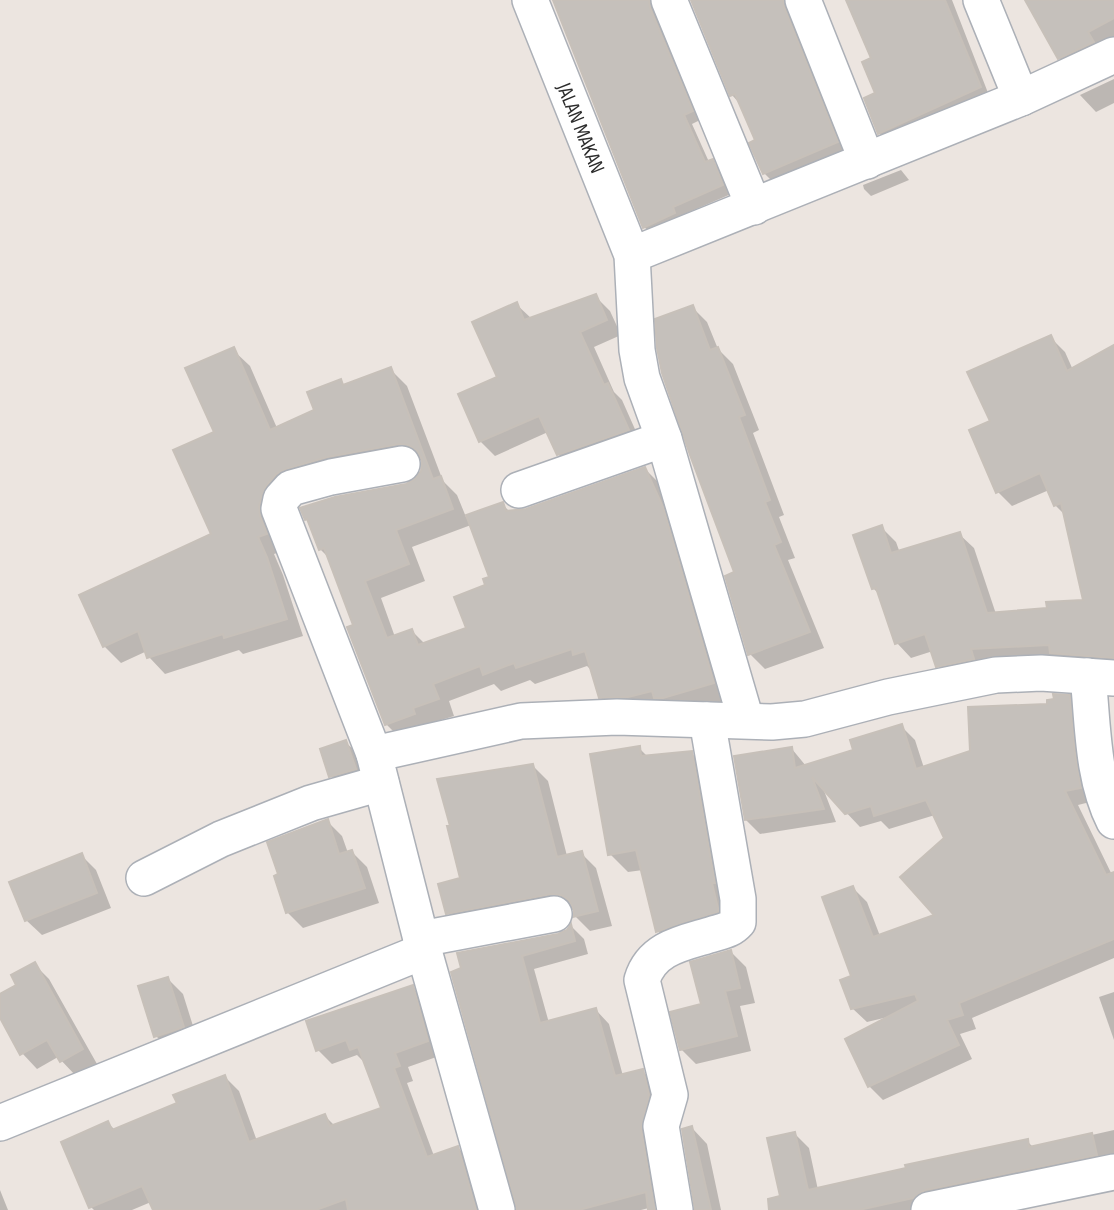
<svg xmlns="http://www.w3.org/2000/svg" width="1114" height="1210" font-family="'Sofia Sans Condensed',sans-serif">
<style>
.shadow{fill:#0003;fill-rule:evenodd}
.building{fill:#c5c0bb;stroke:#c7c0b9;stroke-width:2}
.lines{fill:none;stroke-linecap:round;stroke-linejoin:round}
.minor-casing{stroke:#acb0b7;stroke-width:38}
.minor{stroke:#fff;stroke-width:35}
.labels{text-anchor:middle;stroke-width:5;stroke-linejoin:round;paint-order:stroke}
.street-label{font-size:21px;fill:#2c2c2c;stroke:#fff}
</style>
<rect width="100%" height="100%" fill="#ece5e0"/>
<g class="shadow">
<polygon points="554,0 660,0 700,120 692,124 709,162 712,161 721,170 731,194 680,216 683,222 653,235 644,227"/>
<polygon points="693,0 792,0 845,151 773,182 764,173 757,141 740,104 732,95"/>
<polygon points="848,0 952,0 990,98 889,143 879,133 873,59"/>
<polygon points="1027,0 1114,0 1114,63 1080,79 1059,58"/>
<polygon points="1114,79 1114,103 1096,112 1080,95"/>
<polygon points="901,170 909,180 871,196 864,189 863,185"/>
<polygon points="595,296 610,311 621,335 594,347 614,392 622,400 642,445 573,469 558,454 548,432 495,456 480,441 499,378 516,304 532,319"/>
<polygon points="692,307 707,322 718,349 733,364 759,430 753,433 784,515 779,517 795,558 788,560 824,648 765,669 750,654"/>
<polygon points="1050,337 1065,352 1073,370 1114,347 1114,671 952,680 938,666 933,651 911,658 897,643 880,595 873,588 881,527 896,542 900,553 959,534 974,548 996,614 1048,610 1086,601 1065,515 1055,505 1049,490 1012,506 998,492 992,422"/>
<path d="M233 350 250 366 277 428 316 411 341 381 345 386 390 369 407 386 443 481 457 495 466 517 502 504 510 512 526 511 645 469 662 486 730 700 681 715 617 714 600 697 593 672 587 666 535 684 530 680 501 691 494 684 449 701 454 716 428 724 403 741 386 724 355 626 329 558 320 549 311 523 306 519 416 481 422 472 424 461 416 460 303 485 283 551 274 554 283 575 303 636 243 654 239 650 165 674 149 657 147 651 121 663 104 646 213 535 216 433ZM471 525 491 578 468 629 426 645 412 631 395 637 381 598 425 581 412 547Z"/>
<polygon points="1069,697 1083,711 1094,801 1078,805 1114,879 1114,958 972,1018 976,1029 960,1034 972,1059 883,1100 869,1086 888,1017 867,1022 852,1008 853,888 867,902 880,936 937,916 946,839 935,815 889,829 881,821 860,827 823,788 836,822 760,834 746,820 792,749 806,766 855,751 901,726 915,740 924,768 972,753 1049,706"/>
<polygon points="345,742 353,749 362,776 338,783 331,776"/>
<polygon points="639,748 648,757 691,753 709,771 735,929 676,949 658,931 643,870 628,872 610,854"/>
<polygon points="532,765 548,781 567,856 581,853 596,868 612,926 590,931 575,916 575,910 567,909 463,928 448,913 463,880"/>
<polygon points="327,821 342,836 348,853 352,852 367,867 379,903 303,928 287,912"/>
<polygon points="81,855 96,870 111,908 42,935 26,920"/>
<polygon points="571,926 584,939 588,954 534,969 549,1023 596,1010 609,1024 623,1076 642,1071 656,1084 664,1204 641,1210 528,1210 453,973 558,935 568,931"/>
<polygon points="731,952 746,967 755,1003 740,1006 751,1051 696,1064 681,1049"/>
<polygon points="34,964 49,979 97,1064 76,1076 58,1057 37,1069 22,1053 0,1015 0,996 19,986"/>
<polygon points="168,979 183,994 198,1042 171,1051 156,1036"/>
<polygon points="412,987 426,1001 442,1055 408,1067 413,1081 407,1083 434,1156 458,1148 472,1162 485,1210 155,1210 151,1202 132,1210 94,1210 91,1207 108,1123 116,1131 179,1104 225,1077 239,1091 257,1141 325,1116 335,1126 384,1109 366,1064 357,1055 332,1064 318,1050"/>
<polygon points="1114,992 1114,1040 1099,997"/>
<polygon points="692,1128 707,1144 721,1210 703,1210"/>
<polygon points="1114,1130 1114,1168 930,1210 771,1210 784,1204 795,1134 809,1148 818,1190 1027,1141 1034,1148"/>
<polygon points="0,1190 8,1210 0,1210"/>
</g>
<g class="building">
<polygon points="553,0 649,0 650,8 693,111 684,115 705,162 713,159 723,185 673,207 675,213 643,228"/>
<polygon points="691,0 783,0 784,7 838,142 763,174 749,143 755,140 735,94 730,96"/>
<polygon points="846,0 945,0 981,87 878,134 864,98 875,93 862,62 871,58"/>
<polygon points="1025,0 1114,0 1114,18 1088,32 1094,42 1058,59"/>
<polygon points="596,294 607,320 580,332 604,385 608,383 629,430 557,455 539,416 479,442 458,394 497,377 472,322 517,302 524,320"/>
<polygon points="693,305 710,350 718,347 745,415 739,417 770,500 765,502 781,542 774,545 810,632 748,655 725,576 734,572 690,455 662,373 657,348 655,319"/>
<polygon points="1051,335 1067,371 1114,345 1114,658 1050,653 1049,645 971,649 974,659 936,667 925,634 895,644 876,588 872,589 853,535 882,525 891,553 960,532 987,613 1047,608 1046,602 1083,600 1061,503 1054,506 1040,473 996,493 969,430 990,421 967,372"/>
<polygon points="234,347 270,430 314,410 307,392 341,379 343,385 391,367 433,479 441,476 453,509 396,530 409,564 365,581 387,638 412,629 418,645 466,628 454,597 485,585 483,579 489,577 466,515 503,502 506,511 526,509 645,467 663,507 714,683 663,698 654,698 652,691 628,697 599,698 585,651 573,655 572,649 516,668 514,663 483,675 480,666 433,684 439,699 413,708 415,714 385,725 347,627 353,625 324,548 319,550 307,519 305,520 300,508 335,497 406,484 414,480 421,471 422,460 418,452 409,445 399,444 327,457 286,469 276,474 266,486 259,506 260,516 267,534 258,537 267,557 287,619 224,638 223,634 147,658 138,631 103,647 79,595 211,534 173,450 214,432 185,368"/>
<polygon points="1053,694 1070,695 1075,753 1081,788 1065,791 1106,875 1114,872 1114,939 959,1003 963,1015 947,1020 959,1045 868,1087 845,1039 918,1001 915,994 851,1009 840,980 851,976 822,897 853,886 873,937 934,915 900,877 944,838 926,800 874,816 871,806 845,814 812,777 824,809 745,820 734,756 792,747 795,768 853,750 850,740 902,724 916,769 970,751 968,707 1047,704 1047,700 1054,699"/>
<polygon points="346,740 356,769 329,777 320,749"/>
<polygon points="640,746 641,756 692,751 715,883 712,883 718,908 718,912 656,932 636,850 608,855 590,754"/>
<polygon points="533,764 557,857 582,851 598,911 573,917 574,910 569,900 561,895 551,894 446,914 438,884 460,878 447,826 450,826 437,779"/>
<polygon points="328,819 339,854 352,850 365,888 286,913 274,876 278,874 267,842"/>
<polygon points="82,853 97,893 25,921 9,882"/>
<polygon points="571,924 575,941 522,956 540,1023 596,1008 615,1076 643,1069 649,1095 641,1129 655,1210 648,1210 646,1192 579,1210 517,1210 451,972 461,968 457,953 558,934 567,930"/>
<polygon points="731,950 740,988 725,991 737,1036 680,1050 670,1012 701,1004 690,962"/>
<polygon points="35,962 83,1049 60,1062 47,1040 20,1055 0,1018 0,994 16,985 11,975"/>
<polygon points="168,977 184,1027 154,1037 138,986"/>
<polygon points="413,985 428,1041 395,1053 400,1066 394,1068 427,1157 458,1146 476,1210 348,1210 346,1199 316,1210 153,1210 142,1186 89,1208 61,1142 108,1121 112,1130 177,1103 173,1095 225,1075 249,1142 325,1114 330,1126 381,1108 358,1047 350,1050 346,1040 316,1051 306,1021"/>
<polygon points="692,1126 711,1210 695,1210 682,1129"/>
<polygon points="795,1132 808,1190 906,1168 905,1165 1028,1139 1029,1147 1092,1133 1097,1155 925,1190 913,1198 859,1210 769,1210 768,1199 780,1196 767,1138"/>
</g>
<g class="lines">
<defs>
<g id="minor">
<polyline points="530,0 632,255 637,350 642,378 664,439 746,720"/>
<polyline points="669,0 754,207"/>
<polyline points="803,0 867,161"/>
<polyline points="981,0 1021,98"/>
<polyline points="632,255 1021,98 1114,55"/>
<polyline points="519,490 664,439"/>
<path d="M1088 676C1093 724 1092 778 1114 821"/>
<polyline points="374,754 279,509 281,499 291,488 331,477 402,464"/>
<polyline points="144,878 221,839 311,803 381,783"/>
<polyline points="421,939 554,914"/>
<polyline points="424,951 497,1210"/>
<polyline points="0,1123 424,951 374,754 521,721 617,717 772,722 805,719 888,697 996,675 1041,673 1114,678"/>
<path d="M675 1210 661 1126 670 1095 642 980C652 947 684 943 713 934 723 931 731 930 738 922V899L707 720"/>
<polyline points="929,1210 1114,1172"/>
</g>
</defs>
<use href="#minor" class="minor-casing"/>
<use href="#minor" class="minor"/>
</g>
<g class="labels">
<g class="street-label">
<text transform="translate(581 128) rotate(68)" y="7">JALAN MAKAN</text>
</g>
</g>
</svg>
